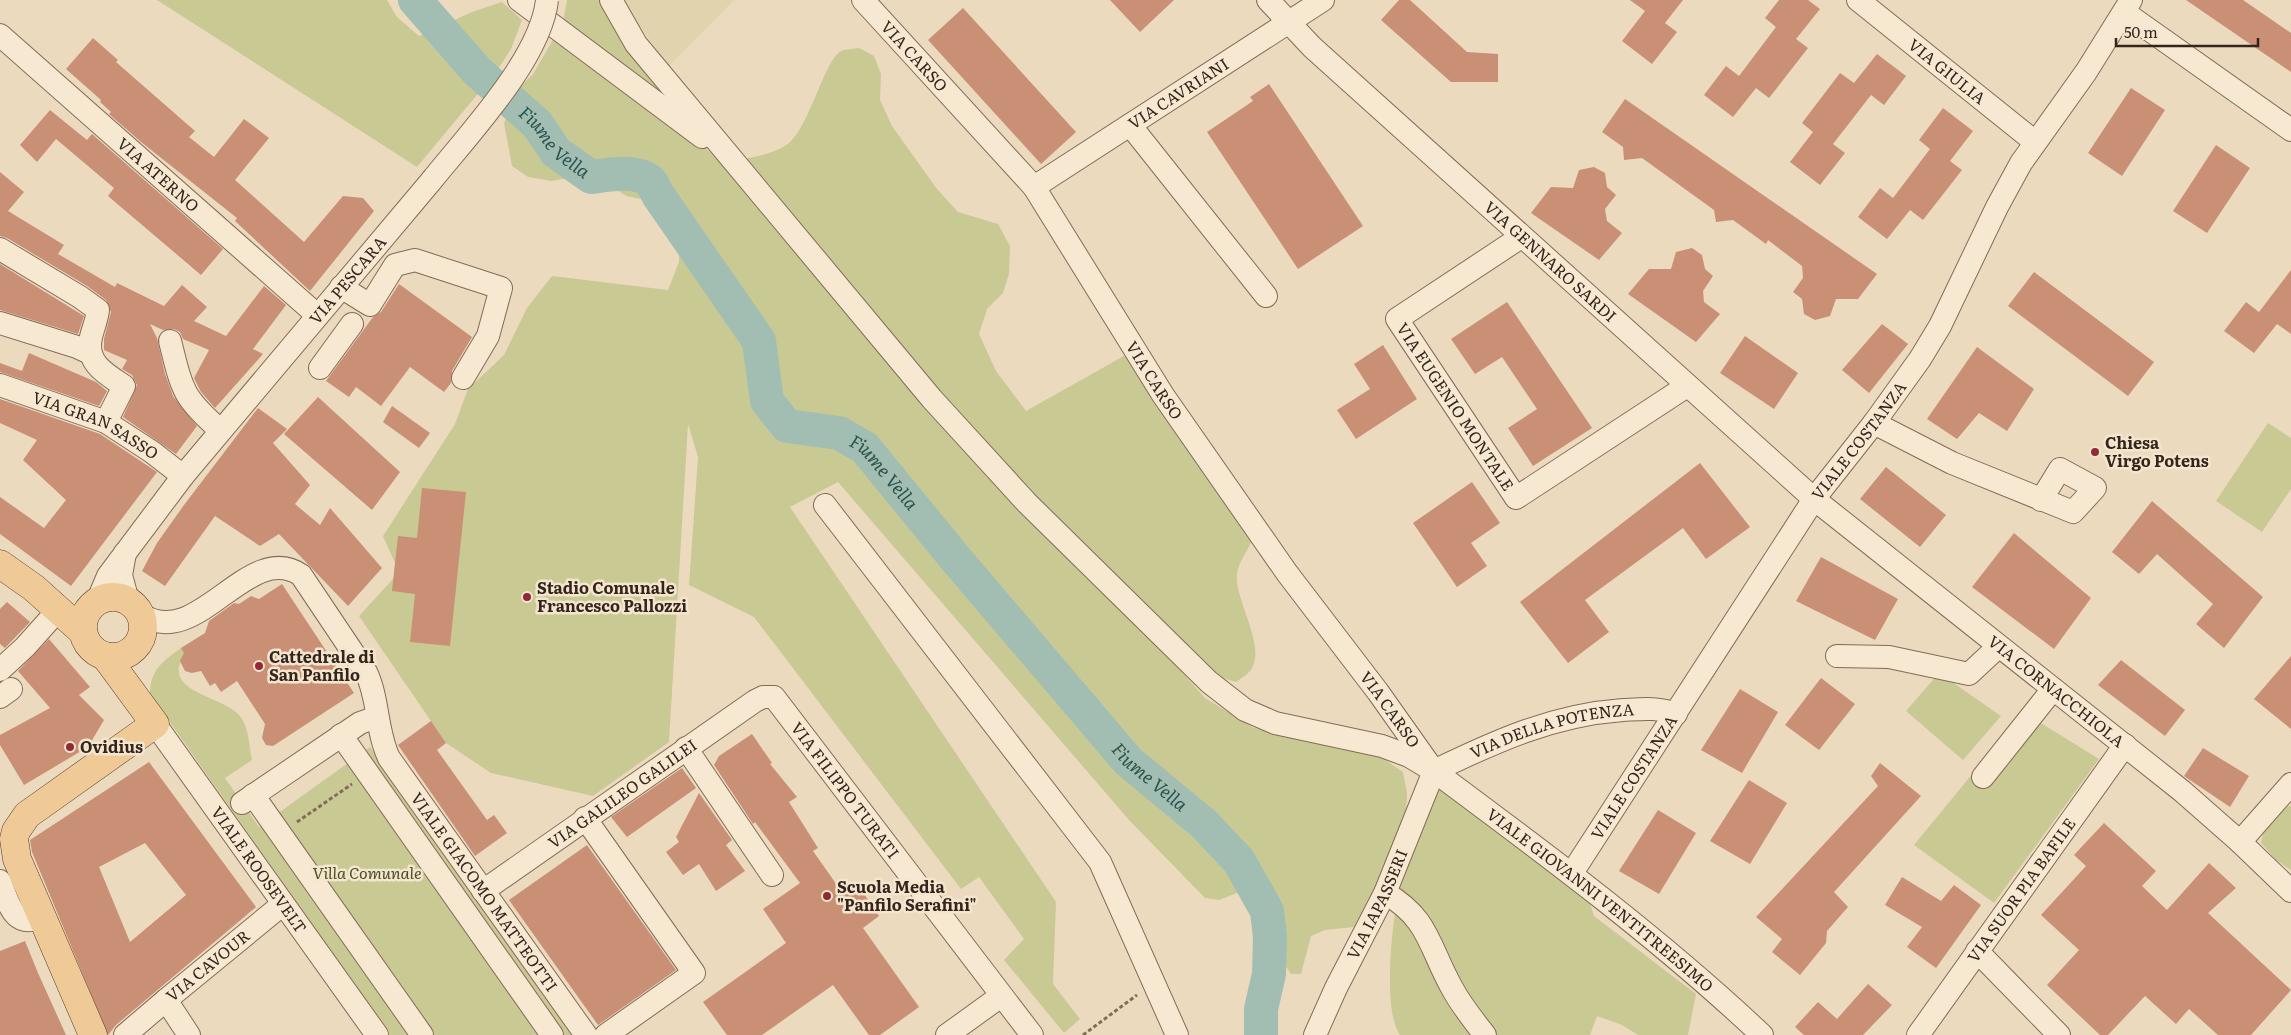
<svg xmlns="http://www.w3.org/2000/svg" width="2291" height="1035" font-family="Literata,serif">
<style>
.farmland{fill:#e1d3ad}
.green{fill:#c9c994}
.lines{fill:none;stroke-linecap:round;stroke-linejoin:round}
.river{stroke:#a2beb3;stroke-width:34}
.building{fill:#c99076;fill-rule:evenodd}
.minor-casing{stroke:#846b58;stroke-width:24}
.major-casing{stroke:#523a2d;stroke-width:29}
.path{stroke:#846b58;stroke-width:3;stroke-dasharray:4 2.5;stroke-linecap:butt}
.minor{stroke:#f7e8d2;stroke-width:22}
.major{stroke:#efca97;stroke-width:28}
.minor-bridge-casing{stroke:#846b58;stroke-width:24;stroke-linecap:butt}
.minor-bridge{stroke:#f7e8d2;stroke-width:22}
.poi-dot{fill:#912a36;stroke:#f4e5cf;stroke-width:2}
.labels{text-anchor:middle;stroke-width:5;stroke-linejoin:round;paint-order:stroke}
.street-label{font-size:16px;fill:#34251c;stroke:#f4e5cf}
.poi-label{font-size:16px;font-weight:bold;fill:#34251c;stroke:#f4e5cf;text-anchor:start}
.park-label{font-size:16px;font-style:italic;fill:#4a5023;stroke:#f4e5cf}
.water-label{font-size:18px;font-style:italic;fill:#2c534d;stroke:#f4e5cf}
</style>
<rect width="100%" height="100%" fill="#ecdabf"/>
<polygon class="farmland" points="624,0 734,0 669,66 630,13"/>
<g class="green">
<polygon points="157,0 387,0 397,17 419,36 472,12 502,2 522,20 511,49 496,72 417,167"/>
<polygon points="567,0 607,0 689,117 563,22"/>
<path d="M554 38 693 138 732 171 1205 698 1254 728 1315 743 1375 753 1403 772C1404 780 1407 788 1407 795 1407 842 1375 887 1354 927L1325 930 1311 936 1301 974H1291L1285 965 1280 927 1237 893 1219 900 1205 898 1129 820 838 482 790 507 1056 902 1053 984 1080 1019 1064 1033 1004 960 1024 939 979 877 961 889 754 617 689 585 698 457 688 424 669 742 593 796 491 773 446 743 359 616 394 578 395 563 383 536 455 424 468 389 504 355 527 308 552 276 668 290 679 262V245L661 211 641 199 626 196 613 187 603 171 552 181 528 177 512 166 504 123 521 86 533 74Z"/>
<path d="M859 48 874 56 881 74 880 100 892 126 937 189 958 212 998 224 1010 246 1009 274 1003 293 987 309 979 334 996 371 1026 411 1131 352 1253 534C1251 549 1239 559 1237 573 1234 600 1267 646 1251 670 1247 675 1240 679 1236 682L1216 676 1019 485 739 160C756 156 776 154 790 142 811 122 824 61 841 51 845 49 854 49 859 48Z"/>
<polygon points="2268,423 2291,438 2291,489 2262,532 2216,501"/>
<path d="M181 648 185 654C159 692 221 695 239 715 249 726 249 745 252 760L225 778 259 827 370 747 573 1035H390L150 694C150 670 163 661 181 648Z"/>
<polygon points="1939,673 2001,716 1963,760 1906,711"/>
<polygon points="2023,712 2099,759 1994,903 1914,845"/>
<path d="M1441 782 1589 900 1594 916 1696 994 1688 1035H1638L1622 1025 1597 1016 1590 1035H1400C1378 1005 1397 876 1411 840 1419 821 1431 801 1441 782Z"/>
<path d="M2291 805V870L2276 860 2261 843C2264 826 2274 812 2291 805Z"/>
</g>
<g class="lines">
<path class="river" id="s1" d="M415 0 477 71 537 124 556 152 591 177C609 175 634 169 650 181 653 184 656 191 658 195L759 341 767 401 787 426 839 433 865 448 955 558 1128 761 1204 824 1239 861 1267 911 1270 937 1269 974 1261 1009V1035"/>
</g>
<g class="building">
<polygon points="1110,0 1174,0 1140,32"/>
<polygon points="1399,0 1410,0 1467,52 1498,54 1498,82 1451,82 1381,20"/>
<polygon points="1630,0 1683,0 1665,23 1677,32 1652,64 1622,41 1645,11"/>
<polygon points="1779,0 1808,0 1820,9 1796,39 1808,48 1769,98 1756,88 1733,117 1704,95 1726,66 1739,76 1776,27 1765,18"/>
<polygon points="2186,0 2243,0 2291,33 2291,72"/>
<polygon points="963,8 1076,132 1041,164 928,40"/>
<polygon points="93,38 118,60 116,62 195,131 189,137 214,157 244,119 269,138 235,180 304,242 343,196 363,198 374,211 310,291 235,221 237,218 141,142 109,114 111,112 100,102 101,100 66,69"/>
<polygon points="1877,54 1906,76 1884,105 1871,95 1833,144 1845,153 1820,185 1790,162 1813,132 1802,123 1840,73 1854,83"/>
<polygon points="1269,84 1363,226 1298,269 1207,132 1253,101 1250,97"/>
<polygon points="2131,88 2165,110 2122,176 2088,153"/>
<polygon points="1625,99 1877,274 1858,299 1836,299 1830,316 1815,320 1804,314 1802,299 1793,292 1803,278 1802,266 1768,240 1766,244 1733,220 1716,222 1714,210 1642,158 1624,160 1623,147 1602,132"/>
<polygon points="1943,108 1973,131 1950,161 1962,170 1923,220 1910,210 1887,239 1858,217 1880,188 1893,198 1930,149 1919,140"/>
<polygon points="50,110 87,140 92,134 223,249 201,275 108,196 114,188 56,139 37,162 20,145"/>
<polygon points="2216,145 2250,168 2207,233 2173,211"/>
<polygon points="1594,167 1605,173 1607,187 1616,195 1605,209 1607,221 1622,233 1599,260 1531,213 1551,187 1573,188 1579,170"/>
<polygon points="0,172 24,192 8,211 64,245 58,254 115,287 117,283 164,306 182,285 207,307 194,321 226,336 264,286 286,305 253,349 263,354 215,408 201,392 194,378 209,350 183,339 180,332 174,329 163,330 150,324 157,338 165,374 173,396 197,426 176,454 123,417 137,385 132,375 122,369 127,360 104,350 104,339 111,312 106,300 87,286 7,238 0,236"/>
<polygon points="1692,248 1702,255 1705,269 1713,276 1703,291 1704,302 1720,314 1696,342 1628,294 1649,269 1671,269 1676,252"/>
<polygon points="0,264 84,316 78,334 0,310"/>
<polygon points="2291,270 2291,334 2277,324 2254,353 2224,331 2246,302 2259,312"/>
<polygon points="2034,272 2154,362 2128,396 2008,306"/>
<polygon points="399,284 472,337 452,371 451,383 444,392 410,367 381,406 356,387 349,397 326,381 373,317 381,312"/>
<polygon points="1507,302 1592,428 1533,466 1508,428 1537,409 1502,357 1475,374 1451,339"/>
<polygon points="1882,324 1908,344 1869,393 1842,370"/>
<polygon points="1745,336 1798,373 1774,409 1720,373"/>
<polygon points="1383,345 1417,399 1356,439 1337,410 1370,389 1354,364"/>
<polygon points="1977,347 2034,389 2007,431 1979,413 1957,439 1927,419"/>
<polygon points="29,353 96,382 107,391 99,406 0,372 0,363 22,371"/>
<polygon points="318,397 400,472 372,510 284,434"/>
<polygon points="0,399 100,434 157,472 71,586 0,534 0,497 44,528 66,500 23,460 37,440 0,423"/>
<polygon points="392,406 430,433 419,448 383,422"/>
<polygon points="258,408 287,429 273,443 310,485 295,504 320,525 330,508 382,568 348,606 279,534 260,546 215,516 165,586 142,571 157,543 184,505"/>
<polygon points="1700,463 1750,527 1706,559 1683,528 1585,600 1609,632 1568,663 1520,602"/>
<polygon points="1886,467 1946,515 1920,547 1860,499"/>
<polygon points="1472,482 1500,523 1471,543 1487,566 1457,587 1413,523"/>
<polygon points="422,488 466,492 450,646 410,642 415,594 392,591 398,536 417,538"/>
<polygon points="2152,501 2263,597 2224,648 2196,624 2213,604 2157,554 2139,574 2112,552"/>
<polygon points="2014,533 2091,598 2054,649 1972,587"/>
<polygon points="1821,557 1898,599 1875,640 1796,601"/>
<polygon points="282,584 354,693 273,746 266,745 262,738 265,724 237,681 221,692 215,683 210,686 201,671 192,673 185,671 180,661 184,653 181,648 205,633 209,621 234,603 239,604 251,596 259,599"/>
<polygon points="7,602 30,622 5,648 0,644 0,609"/>
<polygon points="49,639 90,687 79,695 104,720 88,747 24,785 0,745 0,735 50,708 18,671"/>
<polygon points="2291,656 2291,729 2254,699"/>
<polygon points="2121,660 2185,710 2165,736 2098,685"/>
<polygon points="1821,678 1855,704 1819,750 1785,725"/>
<polygon points="1740,689 1778,712 1742,773 1701,750"/>
<polygon points="431,721 446,743 437,750 487,820 494,815 507,833 475,856 398,745"/>
<polygon points="752,734 772,763 770,764 797,797 789,802 818,848 813,851 844,895 858,885 879,916 863,928 919,1007 880,1035 869,1035 833,985 762,1035 727,1035 703,1002 786,943 763,909 800,883 755,822 753,824 714,765 719,756"/>
<polygon points="2203,748 2249,776 2230,807 2184,776"/>
<path d="M149 762 256 907 116 1025 108 1035 32 852 30 840ZM145 843 186 895 130 942 99 867Z"/>
<polygon points="1880,763 1921,796 1834,892 1848,907 1827,931 1826,943 1800,975 1772,952 1782,939 1756,917 1878,786 1871,776"/>
<polygon points="682,768 696,788 627,837 611,817"/>
<polygon points="1749,780 1787,803 1750,864 1710,841"/>
<polygon points="699,793 732,840 726,845 745,871 716,891 699,864 683,875 666,852 679,842 676,837"/>
<polygon points="1658,810 1696,833 1659,894 1619,871"/>
<polygon points="2104,823 2156,871 2142,886 2167,910 2209,863 2236,888 2208,913 2291,990 2251,1035 2218,1035 2189,1009 2176,1024 2145,996 2108,1035 2100,1035 2047,985 2079,950 2041,915 2086,866 2074,855"/>
<polygon points="587,845 676,970 598,1025 509,900"/>
<polygon points="1902,877 1941,901 1954,885 1981,905 1936,968 1907,947 1922,927 1885,905"/>
<polygon points="25,941 38,973 66,1035 0,1035 0,951"/>
<polygon points="1868,984 1892,1005 1863,1035 1804,1035 1795,1027 1818,1002 1837,1019"/>
</g>
<g class="lines">
<defs>
<g id="minor">
<polyline points="519,0 702,137"/>
<path id="s2" d="M611 0 636 44 932 399 1027 503 1209 682 1245 710 1275 723 1382 746 1409 756 1434 771C1547 855 1659 938 1762 1035"/>
<path id="s3" d="M863 0 1034 187 1163 395 1287 573 1378 692 1429 764"/>
<path id="s4" d="M1268 0 1312 47 1814 499 2182 791 2240 842 2291 891"/>
<path id="s5" d="M1858 0 2035 142"/>
<polyline points="2124,12 2291,130"/>
<path id="s6" d="M0 35 317 315"/>
<polyline points="1130,125 1266,296"/>
<path id="s7" d="M1034 187 1323 0"/>
<path id="s8" d="M1521 237 1397 319 1516 498 1687 386"/>
<path d="M0 249 80 297 98 310C97 320 93 328 91 337 85 363 106 374 124 386L106 422"/>
<polyline points="341,287 370,305 395,265 415,260 501,288 488,336 463,378"/>
<polyline points="0,323 77,347 90,353"/>
<path d="M170 341C182 389 182 397 220 430"/>
<polyline points="320,368 352,324"/>
<path id="s9" d="M0 385 106 422 152 452 183 476"/>
<polyline points="1874,423 1952,463 2073,512 2095,488 2060,469 2041,500"/>
<polyline points="825,505 1100,862 1177,1035"/>
<polyline points="125,553 121,575 128,601"/>
<path id="s10" d="M97 602 108 576 183 476 432 180"/>
<path id="s11" d="M141 614C197 653 248 539 301 575L366 672C379 699 376 731 389 758L586 1035"/>
<polyline points="1837,656 1889,657 1969,674 1998,647"/>
<polyline points="0,670 25,647 59,609"/>
<polyline points="0,697 11,689"/>
<path id="s12" d="M155 724 377 1035"/>
<polyline points="341,735 552,1035"/>
<polyline points="686,748 772,875"/>
<path id="s13" d="M1434 771C1496 741 1553 715 1623 710 1642 709 1658 707 1676 714"/>
<polyline points="1983,777 2053,689"/>
<polyline points="253,795 422,1035"/>
<polyline points="242,803 360,723 377,717"/>
<polyline points="585,818 694,973 606,1035"/>
<polyline points="2240,842 2291,784"/>
<path id="s14" d="M1572 873 1814 499 1874 423 1920 359 1940 326 1997 207 2021 163 2086 72 2131 0"/>
<path d="M0 881C9 904 13 929 42 917"/>
<path id="s15" d="M483 891 755 701 763 697H774L1032 1035"/>
<path d="M1385 893C1429 918 1429 947 1452 988 1461 1005 1473 1020 1485 1035"/>
<polyline points="1977,951 2059,1035"/>
<polyline points="125,1035 166,1000"/>
<path id="s16" d="M189 1035 166 1000 283 904"/>
<polyline points="947,1035 1001,996"/>
<path id="s17" d="M1315 1035 1336 988 1385 893 1434 771"/>
<path id="s18" d="M1918 1035 2125 745"/>
</g>
<g id="major">
<polyline points="0,564 34,588 83,632"/>
<circle cx="113" cy="627" r="30"/>
<polyline points="93,1035 17,859 14,839 16,831 27,815 155,724 105,656"/>
</g>
</defs>
<use href="#minor" class="minor-casing"/>
<use href="#major" class="major-casing"/>
<g class="path">
<polyline points="297,822 352,784"/>
<polyline points="1083,1035 1137,995"/>
</g>
<use href="#minor" class="minor"/>
<use href="#major" class="major"/>
<defs>
<path id="minor-bridge" d="M432 180C468 135 541 58 547 0"/>
</defs>
<use href="#minor-bridge" class="minor-bridge-casing"/>
<use href="#minor-bridge" class="minor-bridge"/>
</g>
<g class="poi-dot">
<circle cx="2095" cy="452" r="5"/>
<circle cx="527" cy="597" r="5"/>
<circle cx="259" cy="666" r="5"/>
<circle cx="70" cy="747" r="5"/>
<circle cx="827" cy="896" r="5"/>
</g>
<g class="labels">
<g class="street-label">
<text dy="6" stroke="none"><textPath href="#s3" startOffset="76">VIA CARSO</textPath></text>
<text dy="6" stroke="none"><textPath href="#s5" startOffset="114">VIA GIULIA</textPath></text>
<text dy="6" stroke="none"><textPath href="#s7" startOffset="172">VIA CAVRIANI</textPath></text>
<text dy="6" stroke="none"><textPath href="#s6" startOffset="211">VIA ATERNO</textPath></text>
<text dy="6" stroke="none"><textPath href="#s4" startOffset="385">VIA GENNARO SARDI</textPath></text>
<text dy="6" stroke="none"><textPath href="#s10" startOffset="409">VIA PESCARA</textPath></text>
<text dy="6" stroke="none"><textPath href="#s3" startOffset="481">VIA CARSO</textPath></text>
<text dy="6" stroke="none"><textPath href="#s8" startOffset="254">VIA EUGENIO MONTALE</textPath></text>
<text dy="6" stroke="none"><textPath href="#s9" startOffset="104">VIA GRAN SASSO</textPath></text>
<text dy="6" stroke="none"><textPath href="#s14" startOffset="519">VIALE COSTANZA</textPath></text>
<text dy="6" stroke="none"><textPath href="#s4" startOffset="1049">VIA CORNACCHIOLA</textPath></text>
<text dy="6" stroke="none"><textPath href="#s3" startOffset="886">VIA CARSO</textPath></text>
<text dy="6" stroke="none"><textPath href="#s13" startOffset="126">VIA DELLA POTENZA</textPath></text>
<text dy="6" stroke="none"><textPath href="#s14" startOffset="114">VIALE COSTANZA</textPath></text>
<text dy="6" stroke="none"><textPath href="#s15" startOffset="469">VIA FILIPPO TURATI</textPath></text>
<text dy="6" stroke="none"><textPath href="#s15" startOffset="170">VIA GALILEO GALILEI</textPath></text>
<text dy="6" stroke="none"><textPath href="#s12" startOffset="179">VIALE ROOSEVELT</textPath></text>
<text dy="6" stroke="none"><textPath href="#s18" startOffset="178">VIA SUOR PIA BAFILE</textPath></text>
<text dy="6" stroke="none"><textPath href="#s11" startOffset="548">VIALE GIACOMO MATTEOTTI</textPath></text>
<text dy="6" stroke="none"><textPath href="#s2" startOffset="1365">VIALE GIOVANNI VENTITREESIMO</textPath></text>
<text dy="6" stroke="none"><textPath href="#s17" startOffset="145">VIA IAPASSERI</textPath></text>
<text dy="6" stroke="none"><textPath href="#s16" startOffset="96">VIA CAVOUR</textPath></text>
</g>
<g class="poi-label">
<text x="2105" y="449">Chiesa<tspan x="2105" dy="18">Virgo Potens</tspan></text>
<text x="537" y="594">Stadio Comunale<tspan x="537" dy="18">Francesco Pallozzi</tspan></text>
<text x="269" y="663">Cattedrale di<tspan x="269" dy="18">San Panfilo</tspan></text>
<text x="80" y="753">Ovidius</text>
<text x="837" y="893">Scuola Media<tspan x="837" dy="18">"Panfilo Serafini"</tspan></text>
</g>
<g class="park-label">
<text x="367" y="879">Villa Comunale</text>
</g>
<g class="water-label">
<text dy="6" stroke="none"><textPath href="#s1" startOffset="200">Fiume Vella</textPath></text>
<text dy="6" stroke="none"><textPath href="#s1" startOffset="711">Fiume Vella</textPath></text>
<text dy="6" stroke="none"><textPath href="#s1" startOffset="1116">Fiume Vella</textPath></text>
</g>
</g>
<path d="M2116 38v8h142v-8" fill="none" stroke="#34251c" stroke-width="2.5"/>
<text x="2124" y="38" font-size="15" fill="#34251c" stroke="#f4e5cf" stroke-width="4" paint-order="stroke">50 m</text>
</svg>
